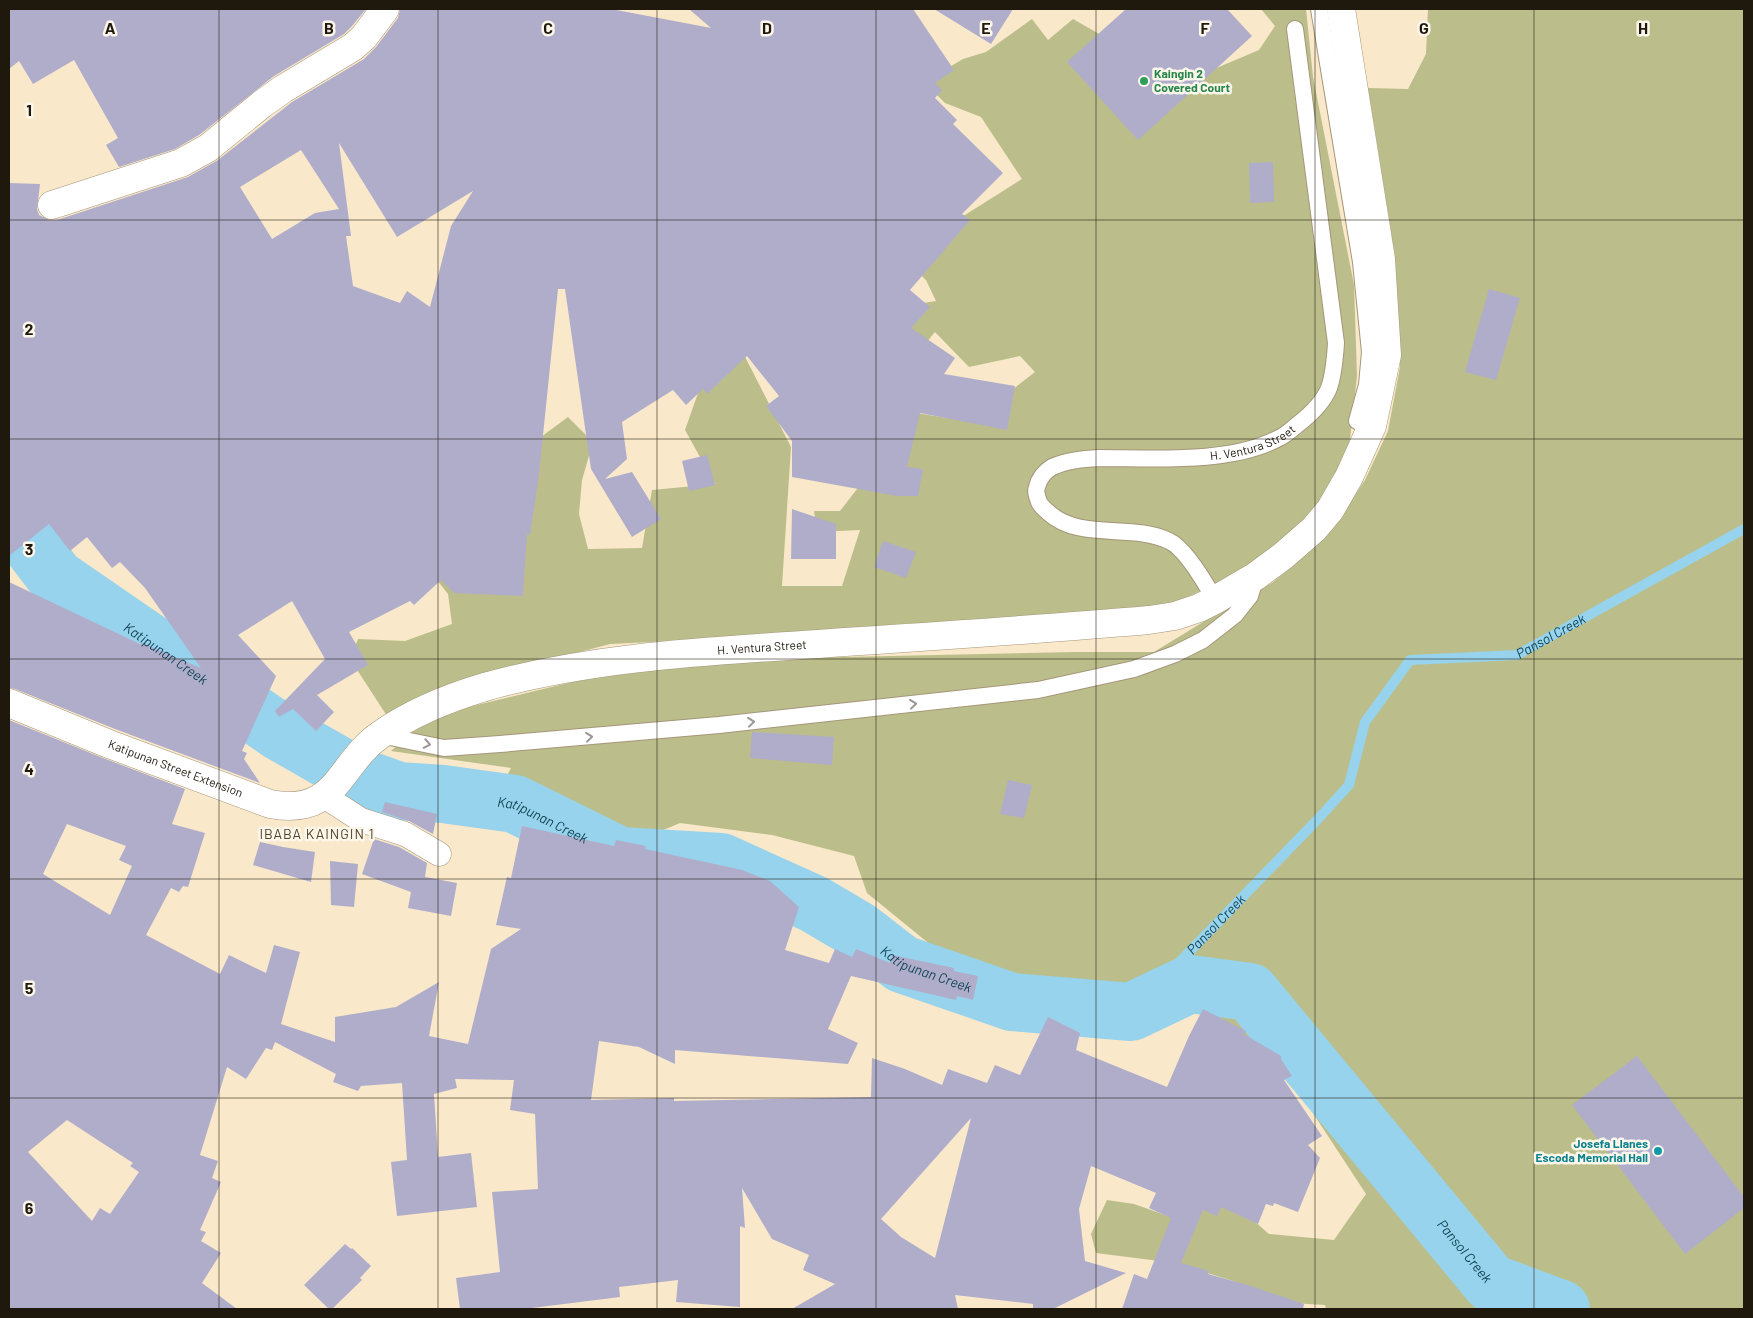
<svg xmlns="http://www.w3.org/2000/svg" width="1753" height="1318" font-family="Barlow,sans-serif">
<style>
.forest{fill:#bbbe8a}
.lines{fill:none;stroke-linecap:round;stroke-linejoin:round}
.stream{stroke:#97d3ec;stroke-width:10}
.river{stroke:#97d3ec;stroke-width:58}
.building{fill:#b0adcb;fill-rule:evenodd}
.service-casing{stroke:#a5967a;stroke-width:18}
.pedestrian-casing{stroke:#a5967a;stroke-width:25}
.minor-casing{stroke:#a5967a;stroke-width:29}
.tertiary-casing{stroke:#a5967a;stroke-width:29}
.service{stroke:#fff;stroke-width:16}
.pedestrian{stroke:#fff;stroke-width:24}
.minor{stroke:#fff;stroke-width:28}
.tertiary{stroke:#fff;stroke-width:28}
.oneway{stroke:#9a9792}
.grid{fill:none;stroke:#1e180d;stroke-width:1;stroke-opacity:0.55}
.leisure-dot{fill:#2e9e5b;stroke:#fdf7eb;stroke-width:2}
.culture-dot{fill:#0f9aa8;stroke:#fdf7eb;stroke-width:2}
.labels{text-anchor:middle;stroke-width:5;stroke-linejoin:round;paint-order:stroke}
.leisure-label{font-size:12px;font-weight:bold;fill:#27864d;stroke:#fdf7eb;text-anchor:start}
.street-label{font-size:12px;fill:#1e180d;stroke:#fdf7eb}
.culture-label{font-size:12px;font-weight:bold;fill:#0d838f;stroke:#fdf7eb;text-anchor:end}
.water-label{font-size:14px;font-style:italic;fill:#124657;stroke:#fdf7eb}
.neighbourhood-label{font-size:14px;letter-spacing:1px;fill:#51442a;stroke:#fdf7eb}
.grid-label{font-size:16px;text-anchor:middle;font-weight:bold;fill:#1e180d;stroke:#fdf7eb;stroke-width:5;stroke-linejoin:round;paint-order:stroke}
</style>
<rect width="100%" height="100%" fill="#f9e8ca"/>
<g class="forest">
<polygon points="1261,9 1306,9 1313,77 1354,285 1357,376 1349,448 1313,514 1254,564 1166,608 1062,622 610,644 482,678 389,719 350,659 358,639 405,641 452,624 448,594 413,550 518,454 568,417 593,442 582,480 579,514 588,549 642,548 652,490 715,484 685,430 704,376 738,343 791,447 782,586 842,586 860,530 817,532 814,511 840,511 864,480 897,410 1004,427 1012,390 1035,372 1020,356 969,367 935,332 902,372 911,305 936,301 926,280 905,261 934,219 965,215 1022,179 981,117 945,103 924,82 963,59 986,52 1032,19 1048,40 1073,19 1101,35 1200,75 1259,50 1275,26"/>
<polygon points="1428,9 1744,9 1744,1309 1326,1309 1325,1305 1290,1303 1233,1281 1175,1263 1096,1253 1091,1234 1107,1200 1134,1204 1185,1222 1199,1191 1238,1207 1269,1234 1334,1240 1366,1194 1290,1078 1225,1040 1201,1012 1141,1024 948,959 867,893 854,856 772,835 680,823 627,845 501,787 511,768 391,751 418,727 444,713 618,671 749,659 1075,652 1154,652 1226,608 1272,583 1288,570 1340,517 1365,480 1388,431 1400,367 1395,256 1368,88 1408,89 1426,54"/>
</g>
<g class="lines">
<path class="stream" id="s1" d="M1131 1012 1318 819 1349 785 1365 722 1410 660 1517 655 1744 529"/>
<path class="river" id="s2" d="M9 516 56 578 280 732 357 776 399 791 443 794 515 804 620 856 721 862 814 904 858 930 902 964 1012 1002 1131 1012 1190 984 1250 992 1491 1283 1561 1309"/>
</g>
<g class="building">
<polygon points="9,9 366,9 352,26 344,34 274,76 199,135 175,149 119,167 106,145 118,138 74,60 33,84 19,61 9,69"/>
<path d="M400 9H611L711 28 689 9H913L954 70 935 83 942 90 935 98 957 120 953 124 1003 173 962 214 970 220 910 290 930 307 911 328 955 358 944 374 1015 386 1007 430 920 413 907 467 923 469 918 496H897L792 477V441L766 406 779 396 747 356 707 394 703 389 686 405 673 390 622 422 627 459 605 479 632 472 661 519 632 537 591 469 565 289H558L539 474 530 535 527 534 523 596 454 593 441 580 414 605 410 601 349 632 368 665 317 695 334 712 316 731 293 709 279 717 275 711 325 659 292 601 238 635 276 676 242 751 247 753 244 759 260 783 115 729 15 689 9 688V582L142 645 140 642 201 668 145 588 120 562 112 568 87 537 70 551 49 524 9 556V183L40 184 37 209 39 215 49 220H57L188 177 218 160 292 102 364 59 376 47 398 18ZM339 143 397 237 473 191 451 226 430 307 407 291 400 303 353 286 346 236H351ZM301 150 339 209 315 213 272 239 240 187Z"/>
<polygon points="934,9 1013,9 991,44"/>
<polygon points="1126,9 1227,9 1252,36 1138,140 1067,62"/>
<polygon points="1273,162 1274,202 1250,203 1249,163"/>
<polygon points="1489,289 1520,298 1496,380 1465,372"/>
<polygon points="707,455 715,485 689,491 682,461"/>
<polygon points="792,509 836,524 836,559 791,559"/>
<polygon points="883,541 916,552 906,578 874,567"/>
<path d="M9 720 103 758 185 789 172 824 205 833 188 887 183 886 179 892 171 888 146 935 220 974 229 955 266 973 274 945 300 952 281 1024 335 1042V1017L396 1007 439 982 429 1036 468 1044 491 949 521 929 496 925 507 877 511 878 522 826 614 846 616 840 646 846 645 849 742 870 770 881 799 907 785 950 829 963 835 949 852 957 856 949 890 963 892 955 954 968V971L978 976 973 1000 957 996 956 1000 851 976 828 1029 858 1043 848 1064 675 1050V1064L639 1047 599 1041 591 1100 674 1098V1101L871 1097 872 1058 905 1069 942 1085 948 1069 987 1083 995 1065 1020 1075 1048 1017 1080 1033 1076 1050 1167 1087 1189 1036 1203 1009 1246 1031 1244 1034 1281 1056V1059L1292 1076 1284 1080 1322 1136 1308 1145 1320 1158 1298 1212 1274 1203 1273 1206 1266 1204 1258 1224 1221 1207 1217 1216 1203 1210 1181 1263 1209 1271 1208 1274 1251 1286 1304 1304 1303 1309H1122L1134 1274 1147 1279 1171 1218 1149 1208 1156 1193 1091 1166 1079 1209 1085 1261 1126 1273 1053 1309H1033V1304L955 1295 958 1309H792L835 1284 803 1270 809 1255 772 1239 742 1188 745 1228 740 1226V1307L676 1302 678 1280 619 1287 620 1297 524 1309H460L456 1278 500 1272 492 1192 538 1189 535 1114 510 1110 514 1080 455 1079 457 1088 434 1094 438 1157 471 1153 477 1207 397 1216 391 1162 407 1160 402 1083 361 1086 358 1091 333 1082 336 1074 275 1042 272 1050 266 1048 246 1079 227 1067 200 1155 218 1161 212 1178 221 1182 200 1230 206 1232 201 1241 221 1253 202 1283 237 1309H9ZM67 824 126 846 119 860 132 866 110 915 43 874ZM971 1118 935 1258 901 1237 881 1219ZM67 1120 133 1163 130 1166 139 1172 110 1214 100 1208 92 1221 28 1152Z"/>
<polygon points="752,732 834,737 832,765 750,758"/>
<polygon points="1008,780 1032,785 1024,818 1000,814"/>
<polygon points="385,802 437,814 433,834 409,821 382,812"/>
<polygon points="374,839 399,847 427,863 425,877 457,883 451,916 408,908 411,892 362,874"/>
<polygon points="260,842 283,847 315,852 311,882 253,865"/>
<polygon points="330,861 358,864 354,907 331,905"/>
<polygon points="1637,1056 1744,1197 1744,1208 1685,1254 1572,1105"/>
<polygon points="345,1244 351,1249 352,1248 371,1266 360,1278 362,1280 332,1309 329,1309 304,1285"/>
</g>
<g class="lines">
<defs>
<g id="service">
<polyline points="1319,9 1361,262 1370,352 1367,385 1357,421"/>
<path id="s3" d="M1215 600C1206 584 1185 548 1169 541 1133 523 1080 541 1049 513 1045 509 1041 507 1039 502 1037 496 1035 492 1037 487 1039 478 1044 472 1052 467 1067 460 1084 459 1100 458 1155 458 1230 464 1279 438 1286 435 1292 429 1297 425 1310 415 1323 403 1329 388 1334 374 1335 358 1336 343L1295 29"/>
<polyline points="380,735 444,748 500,744 719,725 1038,690 1134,669 1175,654 1203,640 1235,615 1250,596 1256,576"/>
</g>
<polyline id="pedestrian" points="324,796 361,820 405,834 439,854"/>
<polyline id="minor" points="52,205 181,163 208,148 262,104 283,89 353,47 364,37 385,9"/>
<g id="tertiary">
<path id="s4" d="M9 703 109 744 270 804C338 817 338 764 380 735 411 713 448 698 485 687 588 658 696 652 802 645 918 637 1034 630 1149 620L1175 616 1199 608 1215 600 1256 576 1283 556 1314 529 1330 510 1349 477 1372 426 1387 355 1381 259 1341 9"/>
</g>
</defs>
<use href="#service" class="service-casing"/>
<use href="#pedestrian" class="pedestrian-casing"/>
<use href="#minor" class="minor-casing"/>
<use href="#tertiary" class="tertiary-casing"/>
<use href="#service" class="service"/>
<use href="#pedestrian" class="pedestrian"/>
<use href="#minor" class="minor"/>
<use href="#tertiary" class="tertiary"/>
</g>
<defs><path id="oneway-chevron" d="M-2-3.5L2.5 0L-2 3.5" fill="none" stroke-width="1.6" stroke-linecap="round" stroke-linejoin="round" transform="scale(1.25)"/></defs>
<g class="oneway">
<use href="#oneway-chevron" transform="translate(913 704) rotate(-6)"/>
<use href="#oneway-chevron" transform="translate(751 722) rotate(-6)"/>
<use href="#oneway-chevron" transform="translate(589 737) rotate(-6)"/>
<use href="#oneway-chevron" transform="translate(427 744) rotate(11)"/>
</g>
<path class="grid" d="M219 9V1309M438 9V1309M657 9V1309M876 9V1309M1096 9V1309M1315 9V1309M1534 9V1309M9 220H1744M9 439H1744M9 659H1744M9 879H1744M9 1098H1744"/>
<circle class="leisure-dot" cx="1144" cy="81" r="5"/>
<circle class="culture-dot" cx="1658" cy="1151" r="5"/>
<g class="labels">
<g class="leisure-label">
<text x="1154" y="78">Kaingin 2<tspan x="1154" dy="14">Covered Court</tspan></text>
</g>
<g class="street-label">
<text dy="4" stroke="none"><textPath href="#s3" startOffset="461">H. Ventura Street</textPath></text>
<text dy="4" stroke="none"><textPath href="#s4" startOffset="815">H. Ventura Street</textPath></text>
<text dy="4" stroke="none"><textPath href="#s4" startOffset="179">Katipunan Street Extension</textPath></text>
</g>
<g class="culture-label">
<text x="1648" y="1148">Josefa Llanes<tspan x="1648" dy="14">Escoda Memorial Hall</tspan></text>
</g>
<g class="water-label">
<text dy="5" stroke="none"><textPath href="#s1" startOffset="602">Pansol Creek</textPath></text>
<text dy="5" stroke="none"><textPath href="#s2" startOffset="211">Katipunan Creek</textPath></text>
<text dy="5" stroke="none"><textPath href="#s2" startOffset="631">Katipunan Creek</textPath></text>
<text dy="5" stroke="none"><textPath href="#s1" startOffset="122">Pansol Creek</textPath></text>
<text dy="5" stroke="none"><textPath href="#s2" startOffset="1051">Katipunan Creek</textPath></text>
<text dy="5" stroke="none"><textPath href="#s2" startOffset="1725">Pansol Creek</textPath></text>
</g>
<g class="neighbourhood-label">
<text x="317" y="839">IBABA KAINGIN 1</text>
</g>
</g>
<g class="grid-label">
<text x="110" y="34">A</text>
<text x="329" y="34">B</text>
<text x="548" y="34">C</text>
<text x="767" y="34">D</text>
<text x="986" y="34">E</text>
<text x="1205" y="34">F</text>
<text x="1424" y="34">G</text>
<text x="1643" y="34">H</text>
<text x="29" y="116">1</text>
<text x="29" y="335">2</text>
<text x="29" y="555">3</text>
<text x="29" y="775">4</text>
<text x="29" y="994">5</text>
<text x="29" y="1214">6</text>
</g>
<rect width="1753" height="1318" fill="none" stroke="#1e180d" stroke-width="20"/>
</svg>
